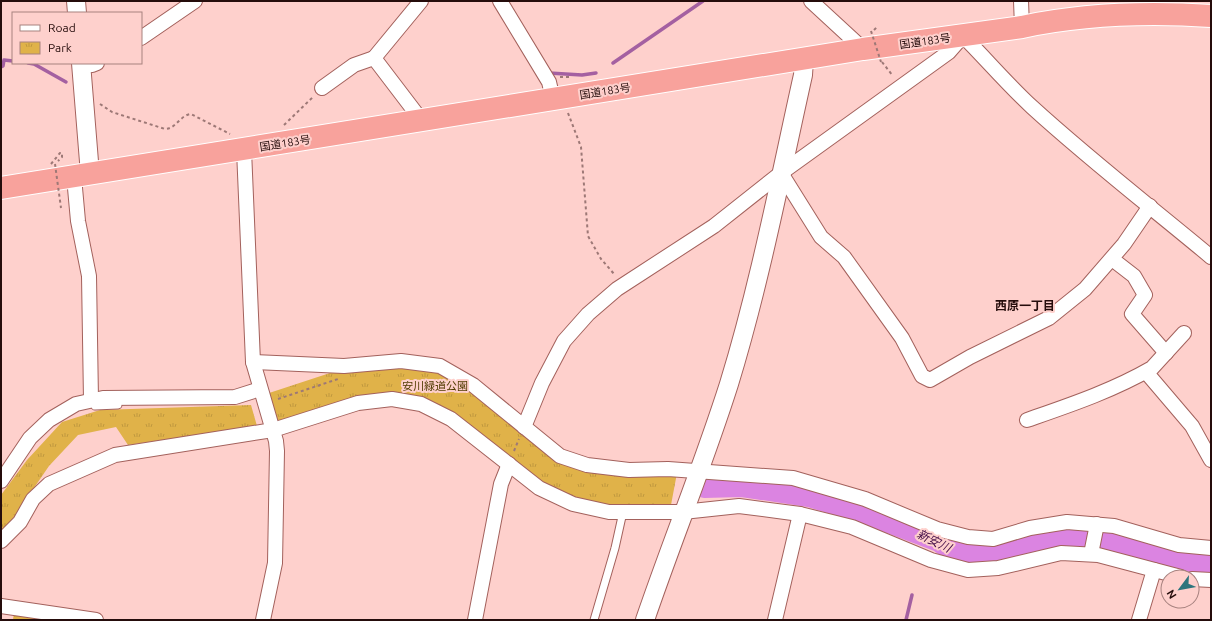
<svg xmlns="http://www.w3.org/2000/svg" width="1212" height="621" font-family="Ubuntu,'Noto Sans JP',sans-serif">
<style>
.park{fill:url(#park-tufts)}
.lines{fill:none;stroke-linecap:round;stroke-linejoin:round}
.stream{stroke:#a460a1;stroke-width:3.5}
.river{stroke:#db84e1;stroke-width:22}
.service-casing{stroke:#a3615c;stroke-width:9}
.minor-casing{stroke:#a3615c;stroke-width:16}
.tertiary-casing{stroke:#a3615c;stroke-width:20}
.trunk-casing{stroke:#fff;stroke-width:24}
.path{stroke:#9d7876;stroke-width:2;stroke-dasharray:3 3;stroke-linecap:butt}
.service{stroke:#fff;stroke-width:7}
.minor{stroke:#fff;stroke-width:14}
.tertiary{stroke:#fff;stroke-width:18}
.trunk{stroke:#f8a29c;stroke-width:22}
.path-bridge{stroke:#9d7876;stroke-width:2;stroke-dasharray:3 3;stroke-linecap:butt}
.labels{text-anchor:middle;stroke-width:4;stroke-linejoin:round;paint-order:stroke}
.street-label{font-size:11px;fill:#250c0b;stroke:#fed0cc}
.park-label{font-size:11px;fill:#513b00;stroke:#fed0cc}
.neighbourhood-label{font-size:12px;font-weight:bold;fill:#250c0b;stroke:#fed0cc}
.water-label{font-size:12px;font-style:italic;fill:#430d48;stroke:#fed0cc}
</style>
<defs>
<pattern id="park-tufts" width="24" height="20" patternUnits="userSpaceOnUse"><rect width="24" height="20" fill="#e0b249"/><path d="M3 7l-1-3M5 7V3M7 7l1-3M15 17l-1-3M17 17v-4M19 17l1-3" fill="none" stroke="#c0983e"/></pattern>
</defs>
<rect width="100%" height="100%" fill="#fed0cc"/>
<g class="park">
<polygon points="395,365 440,369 558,458 677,473 671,505 618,506 574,499 539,480 472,426 429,402 389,394 278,424 266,394 333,372"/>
<polygon points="251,405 257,426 128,445 116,427 78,435 49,466 1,536 1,495 27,460 62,422 100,410"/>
<polygon points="14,612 75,620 13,620"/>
</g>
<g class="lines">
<g class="stream">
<polyline points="28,63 34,64 66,82"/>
<polyline points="613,63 703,1"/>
<polyline points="1,67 3,66 4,60 13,61"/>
<polyline points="549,73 582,75 596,73"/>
<polyline points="947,558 953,551"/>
<polyline points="906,620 912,595"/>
</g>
<polyline class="river" points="704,487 742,486 809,496 862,512 939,541 953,551 980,556 1069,535 1108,539 1125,546 1179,561 1211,564"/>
<defs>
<g id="service">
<polyline points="95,406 118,405"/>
<polyline points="594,620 615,548 623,512"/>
</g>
<g id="minor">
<polyline points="500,1 549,82 553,99"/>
<polyline points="811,1 863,49"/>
<polyline points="1021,1 1022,27"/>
<polyline points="141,38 195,1"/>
<polyline points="374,58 421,1"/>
<polyline points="81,66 92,65 97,63"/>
<polyline points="322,88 354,65 374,58 422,121"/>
<polyline points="244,150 253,362 276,441 277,451 275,563 263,620"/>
<polyline points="781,173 821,237 844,257 902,338 922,376 930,380 970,357 1049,318 1085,289 1124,244 1150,206"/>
<polyline points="74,177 78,221 89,276 91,400"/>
<polyline points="1112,259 1134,276 1145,295 1132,314 1166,353"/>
<polyline points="253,362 344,366 401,361 440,366 473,385 560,456 587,465 629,470 668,469 793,478 865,499 937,529 968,537 993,539 1030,528 1067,522 1114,526 1179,545 1211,548"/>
<polyline points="1146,372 1192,426 1211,460"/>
<path d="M1027 420C1070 405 1112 391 1152 368L1184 333"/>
<path d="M524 427 542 383 564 341 588 314 617 289 714 226 781 173 949 52 963 36C986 59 1008 85 1032 107 1090 160 1151 207 1211 257"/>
<polyline points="1,481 30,438 49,420 76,404 103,398 235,397 260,389"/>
<polyline points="1,541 20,522 33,499 49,484 115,455 273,430 358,403 392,399 421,404 451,419 539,488 573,504 609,512 683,512 739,506 800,514 852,527 931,560 968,570 998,568 1061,553 1098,555 1181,577"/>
<polyline points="1091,554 1097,524"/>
<polyline points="1192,579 1211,580"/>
<polyline points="1,606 96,620"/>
<polyline points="475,620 501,484 509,464"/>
<polyline points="775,620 800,514"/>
<polyline points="1139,620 1154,570"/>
</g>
<g id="tertiary">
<polyline points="76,1 77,13"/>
<polyline points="81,63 90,174"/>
<path d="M645 620C672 541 704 463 729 384 760 283 780 178 803 75L804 59"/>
</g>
<path id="trunk" d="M1 188 863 49 1022 27C1083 14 1149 12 1211 16"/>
</defs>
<use href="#service" class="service-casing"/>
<use href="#minor" class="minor-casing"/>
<use href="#tertiary" class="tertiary-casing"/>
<use href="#trunk" class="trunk-casing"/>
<g class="path">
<polyline points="874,30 878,26"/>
<polyline points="882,62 893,76"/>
<polyline points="560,77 570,77"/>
<path d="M100 104 112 112 165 129C176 129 180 115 191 114L230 134"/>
<polyline points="568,113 581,147 588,236 601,259 615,275"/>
<polyline points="284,125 314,96"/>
<polyline points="51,164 60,153 62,153 62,157 58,161"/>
<polyline points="278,399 338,379"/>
<polyline points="514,451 519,439"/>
</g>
<use href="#service" class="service"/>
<use href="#minor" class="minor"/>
<use href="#tertiary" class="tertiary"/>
<use href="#trunk" class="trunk"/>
<g class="path-bridge">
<polyline points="871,31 881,62"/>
<polyline points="55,164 61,208"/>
</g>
</g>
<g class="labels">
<g class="street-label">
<text transform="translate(925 41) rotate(-8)" y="4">国道183号</text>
<text transform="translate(605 91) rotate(-9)" y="4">国道183号</text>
<text transform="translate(285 143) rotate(-9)" y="4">国道183号</text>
</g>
<g class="park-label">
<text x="435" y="390">安川緑道公園</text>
</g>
<g class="neighbourhood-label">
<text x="1025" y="310">西原一丁目</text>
</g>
<g class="water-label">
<text transform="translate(934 541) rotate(26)" y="4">新安川</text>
</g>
</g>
<rect width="1212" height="621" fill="none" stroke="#250c0b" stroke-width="4"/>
<rect x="12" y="12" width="130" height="52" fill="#fed0cc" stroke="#a7827f"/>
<rect x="20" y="25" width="20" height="6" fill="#ffffff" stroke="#a7827f"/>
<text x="48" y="32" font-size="12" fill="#250c0b">Road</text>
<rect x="20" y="42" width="20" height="12" fill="url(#park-tufts)" stroke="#a7827f"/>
<text x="48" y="52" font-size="12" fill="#250c0b">Park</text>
<g transform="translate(1180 589) rotate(238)"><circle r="19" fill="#fed0cc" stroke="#a7827f"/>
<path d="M0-3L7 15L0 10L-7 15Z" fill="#2c757d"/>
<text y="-6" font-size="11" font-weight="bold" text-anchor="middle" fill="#250c0b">N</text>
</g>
</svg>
